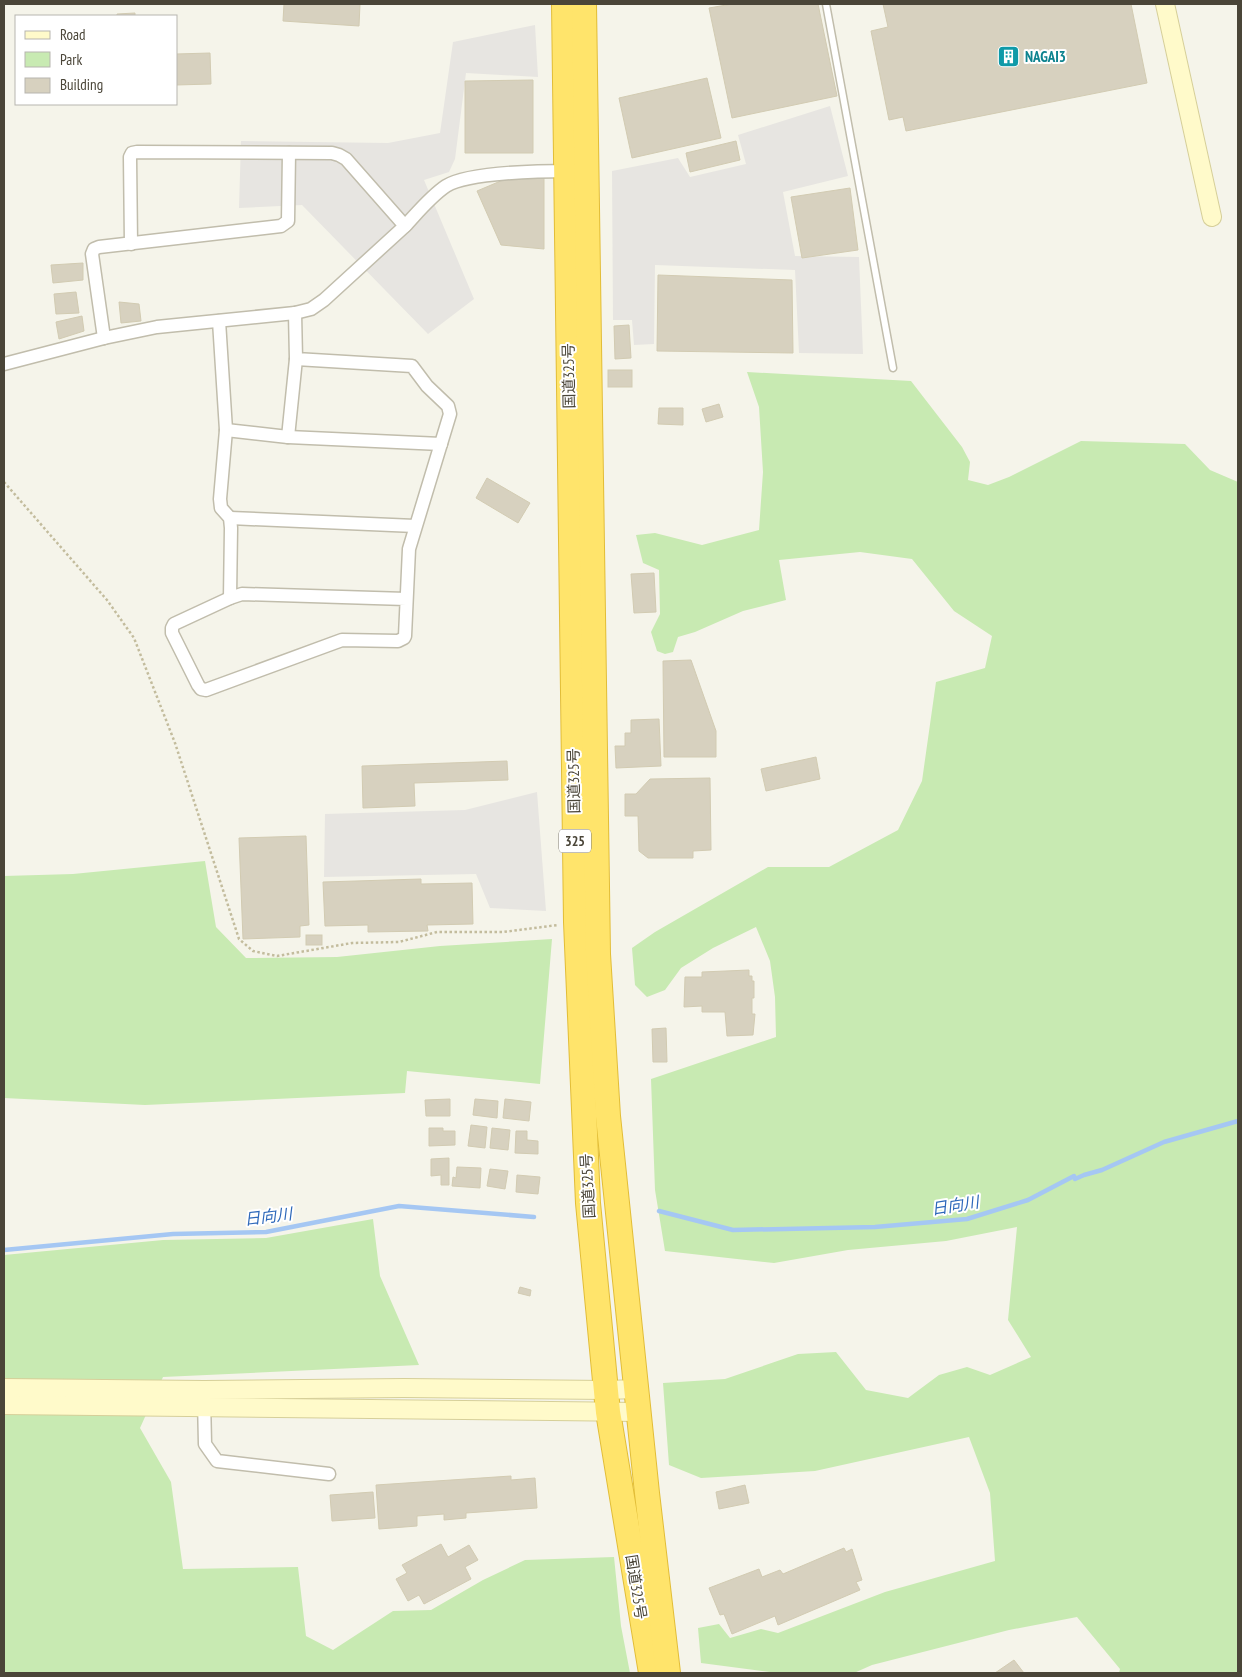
<svg xmlns="http://www.w3.org/2000/svg" width="1242" height="1677" font-family="'PT Sans Narrow','Noto Sans JP',sans-serif">
<style>
.green{fill:#c8eab2}
.parking{fill:#e7e5e1}
.lines{fill:none;stroke-linecap:round;stroke-linejoin:round}
.stream{stroke:#a5c7f3;stroke-width:4.5}
.building{fill:#d7d1bf;stroke:#d2cbb2}
.lane-casing{stroke:#c1bdac;stroke-width:9}
.street-casing{stroke:#c1bdac;stroke-width:15}
.secondary-casing{stroke:#d6cf99;stroke-width:20}
.highway-casing{stroke:#e2bd37;stroke-width:26}
.path{stroke:#c3bc9d;stroke-width:2.5;stroke-dasharray:2.5 2.5;stroke-linecap:butt}
.lane{stroke:#fff;stroke-width:6}
.street{stroke:#fff;stroke-width:12}
.secondary{stroke:#fffaca;stroke-width:18}
.highway{stroke:#ffe46b;stroke-width:24}
.labels{text-anchor:middle;stroke-width:4;stroke-linejoin:round;paint-order:stroke}
.shield{fill:#fff;stroke:#807d74;stroke-width:1}
.shield-label{font-size:14px;font-weight:bold;fill:#4a4538}
.culture-label{font-size:15px;font-weight:bold;fill:#0d838f;stroke:#fff;text-anchor:start}
.street-label{font-size:15px;fill:#4a4538;stroke:#fff}
.water-label{font-size:16px;font-style:italic;fill:#2d68ba;stroke:#fff}
</style>
<rect width="100%" height="100%" fill="#f5f4ea"/>
<g class="green">
<polygon points="747,372 911,381 962,447 970,462 968,480 988,485 1009,477 1081,441 1185,444 1210,470 1238,482 1238,1673 1119,1673 1120,1669 1077,1617 1009,1630 872,1665 854,1673 778,1673 701,1663 698,1628 719,1624 730,1638 761,1629 778,1633 885,1592 995,1561 990,1493 969,1437 815,1471 701,1478 669,1465 663,1383 725,1379 798,1354 836,1352 866,1390 908,1398 939,1375 967,1367 990,1375 1031,1357 1008,1320 1017,1227 946,1241 848,1250 774,1263 665,1251 655,1190 651,1079 776,1037 775,997 770,961 756,927 713,948 681,968 665,990 647,997 635,985 632,948 655,932 768,867 829,867 898,830 922,781 936,682 985,668 992,636 954,611 912,559 860,552 779,560 786,600 743,611 695,632 678,637 673,652 665,654 657,651 651,632 660,614 659,570 643,563 636,535 655,533 702,545 759,530 763,472 759,407"/>
<polygon points="205,861 216,927 246,958 337,957 440,946 552,939 540,1084 407,1071 405,1093 145,1105 4,1098 4,876 73,874"/>
<polygon points="373,1219 380,1276 419,1365 163,1377 140,1428 171,1482 183,1569 298,1567 306,1636 333,1650 393,1611 431,1610 483,1580 525,1560 614,1557 621,1626 630,1673 4,1673 4,1255 163,1240 266,1238"/>
</g>
<g class="parking">
<polygon points="535,25 538,77 466,73 455,159 449,172 424,180 474,299 428,334 302,205 239,208 241,141 388,143 440,133 453,42"/>
<polygon points="830,106 848,176 783,192 795,256 859,257 863,354 799,353 795,270 655,265 654,344 634,345 632,320 613,320 612,171 678,158 690,177 746,164 738,135"/>
<polygon points="537,792 546,911 490,908 476,874 324,877 325,814 465,810"/>
</g>
<g class="lines">
<g class="stream">
<polyline points="659,1211 733,1230 875,1227 967,1219 1028,1200 1074,1176 1075,1179 1084,1175 1102,1170 1164,1142 1238,1121"/>
<polyline points="4,1250 173,1234 266,1232 399,1206 534,1217"/>
</g>
</g>
<g class="building">
<polygon points="284,4 360,4 359,26 283,21"/>
<polygon points="732,4 818,4 837,96 732,118 709,8"/>
<polygon points="883,4 1131,4 1147,83 906,131 903,117 889,120 871,31 888,27"/>
<polygon points="135,13 135,16 117,16 117,14"/>
<polygon points="210,53 211,84 176,85 176,54"/>
<polygon points="707,78 721,138 632,158 619,98"/>
<polygon points="533,80 533,153 465,153 465,81"/>
<polygon points="736,141 740,160 690,172 686,153"/>
<polygon points="544,174 544,249 501,245 477,191 503,180"/>
<polygon points="850,188 858,250 802,258 791,197"/>
<polygon points="83,263 83,280 53,283 51,265"/>
<polygon points="658,275 792,280 793,353 657,351"/>
<polygon points="76,292 79,313 56,314 54,294"/>
<polygon points="119,302 139,304 141,321 121,323"/>
<polygon points="82,316 84,331 59,339 56,322"/>
<polygon points="629,325 631,358 615,359 614,326"/>
<rect x="608" y="370" width="24" height="17"/>
<polygon points="719,404 723,417 706,422 702,409"/>
<polygon points="659,408 683,408 683,425 658,424"/>
<polygon points="487,478 530,503 518,523 476,498"/>
<polygon points="654,573 656,612 634,613 631,574"/>
<polygon points="691,660 716,731 716,757 664,757 663,661"/>
<polygon points="659,719 661,766 616,768 615,746 625,746 625,733 631,733 631,720"/>
<polygon points="816,757 820,779 766,791 761,769"/>
<polygon points="507,761 508,780 414,783 415,806 363,808 362,766"/>
<polygon points="710,778 711,850 693,851 693,858 648,858 639,851 638,816 625,816 625,794 636,794 650,779"/>
<polygon points="306,836 309,925 300,926 300,937 243,939 239,838"/>
<polygon points="421,879 421,884 472,883 473,924 427,925 428,931 368,932 368,925 325,926 323,882"/>
<rect x="306" y="935" width="16" height="10"/>
<polygon points="749,970 749,976 752,976 752,981 754,981 754,998 752,998 752,1014 755,1014 753,1035 727,1036 725,1012 702,1012 702,1006 684,1007 685,977 702,977 702,972"/>
<polygon points="666,1028 667,1062 653,1062 652,1029"/>
<polygon points="450,1099 450,1116 426,1116 425,1100"/>
<polygon points="475,1099 498,1101 497,1118 473,1115"/>
<polygon points="505,1099 531,1102 529,1121 503,1118"/>
<polygon points="471,1125 487,1127 485,1148 468,1146"/>
<polygon points="429,1128 443,1128 443,1131 455,1131 455,1145 429,1146"/>
<polygon points="492,1128 510,1130 508,1150 490,1148"/>
<polygon points="516,1131 527,1131 527,1140 538,1141 538,1154 515,1153"/>
<polygon points="449,1158 449,1185 441,1185 441,1175 431,1176 431,1159"/>
<polygon points="457,1167 481,1168 480,1188 452,1186 453,1177 456,1178"/>
<polygon points="490,1169 508,1171 505,1189 487,1186"/>
<polygon points="517,1175 540,1177 538,1194 516,1192"/>
<polygon points="520,1287 531,1290 530,1296 518,1293"/>
<polygon points="511,1476 511,1480 535,1478 537,1508 466,1513 466,1518 444,1520 444,1514 417,1516 417,1526 379,1529 376,1485"/>
<polygon points="745,1485 749,1503 719,1509 716,1492"/>
<polygon points="373,1492 375,1518 332,1521 330,1495"/>
<polygon points="441,1544 448,1557 469,1545 478,1560 465,1567 471,1579 424,1604 419,1595 408,1601 396,1579 407,1573 402,1565"/>
<polygon points="844,1548 846,1552 852,1549 862,1580 856,1582 860,1590 778,1625 775,1616 732,1634 724,1614 720,1615 709,1588 759,1569 762,1577 780,1570 783,1574"/>
<polygon points="1014,1660 1024,1673 995,1673"/>
</g>
<g class="lines">
<defs>
<polyline id="lane" points="826,4 893,368"/>
<g id="street">
<path d="M405 226C418 212 431 196 446 186 468 172 544 171 572 171"/>
<polyline points="295,313 296,359 412,366 427,386 448,406 450,414 409,549 405,636 404,638 398,641 342,640 206,690 201,689 198,685 172,633 172,628 174,624 230,598 242,594 406,599"/>
<polyline points="219,321 226,430 220,499 221,508 230,518 231,528 230,598"/>
<polyline points="104,338 92,254 94,249 99,247 281,226 288,221 289,153"/>
<polyline points="4,364 104,338 157,327 295,313 311,309 324,300 405,226 346,159 339,155 332,153 137,152 132,153 130,157 131,244"/>
<polyline points="226,430 288,437 441,444"/>
<polyline points="288,437 296,359"/>
<polyline points="230,518 415,526"/>
<polyline points="204,1399 205,1444 217,1461 329,1474"/>
</g>
<g id="secondary">
<polyline points="1165,4 1212,217"/>
<polyline points="4,1388 204,1390 404,1388 606,1390 637,1389"/>
<polyline points="4,1405 639,1412"/>
</g>
<g id="highway">
<polyline points="564,4 576,922 588,1203 608,1412 651,1673"/>
<polyline points="584,4 598,954 608,1116 647,1493 668,1673"/>
</g>
</defs>
<use href="#lane" class="lane-casing"/>
<use href="#street" class="street-casing"/>
<use href="#secondary" class="secondary-casing"/>
<use href="#highway" class="highway-casing"/>
<polyline class="path" points="4,482 107,600 134,638 175,743 239,939 253,951 277,956 352,943 399,942 437,932 503,932 558,925"/>
<use href="#lane" class="lane"/>
<use href="#street" class="street"/>
<use href="#secondary" class="secondary"/>
<use href="#highway" class="highway"/>
</g>
<defs>
<symbol id="building-square" viewBox="-11 -11 22 22"><rect x="-9" y="-9" width="18" height="18" rx="4" fill="#0f9aa8" stroke="#fff"/><path d="M-4-6H4V6H1V3H-1V6H-4ZM-2.5-4.3h1.7v1.8h-1.7ZM.8-4.3h1.7v1.8H.8ZM-2.5-1h1.7V.8h-1.7ZM.8-1h1.7V.8H.8Z" fill="#fff"/></symbol>
</defs>
<g fill-rule="evenodd">
<use href="#building-square" x="996" y="44" width="25" height="25"/>
</g>
<g class="labels">
<rect class="shield" x="559" y="829.5" width="32" height="23" rx="4"/>
<g class="shield-label">
<text x="575" y="846">325</text>
</g>
<g class="culture-label">
<text x="1025" y="62">NAGAI3</text>
</g>
<g class="street-label">
<text transform="translate(569 376) rotate(-91)" y="5">国道325号</text>
<text transform="translate(574 781) rotate(-91)" y="5">国道325号</text>
<text transform="translate(588 1186) rotate(-93)" y="5">国道325号</text>
<text transform="translate(636 1587) rotate(81)" y="5">国道325号</text>
</g>
<g class="water-label">
<text transform="translate(955 1205) rotate(-9)" y="6">日向川</text>
<text transform="translate(268 1216) rotate(-7)" y="6">日向川</text>
</g>
</g>
<rect width="1242" height="1677" fill="none" stroke="#4a4538" stroke-width="10"/>
<rect x="15" y="15" width="162" height="90" fill="#ffffff" stroke="#b7b5af"/>
<rect x="25" y="31" width="25" height="8" fill="#fffaca" stroke="#b7b5af"/>
<text x="60" y="40" font-size="15" fill="#4a4538">Road</text>
<rect x="25" y="52" width="25" height="15" fill="#c8eab2" stroke="#b7b5af"/>
<text x="60" y="65" font-size="15" fill="#4a4538">Park</text>
<rect x="25" y="78" width="25" height="15" fill="#d7d1bf" stroke="#b7b5af"/>
<text x="60" y="90" font-size="15" fill="#4a4538">Building</text>
</svg>
